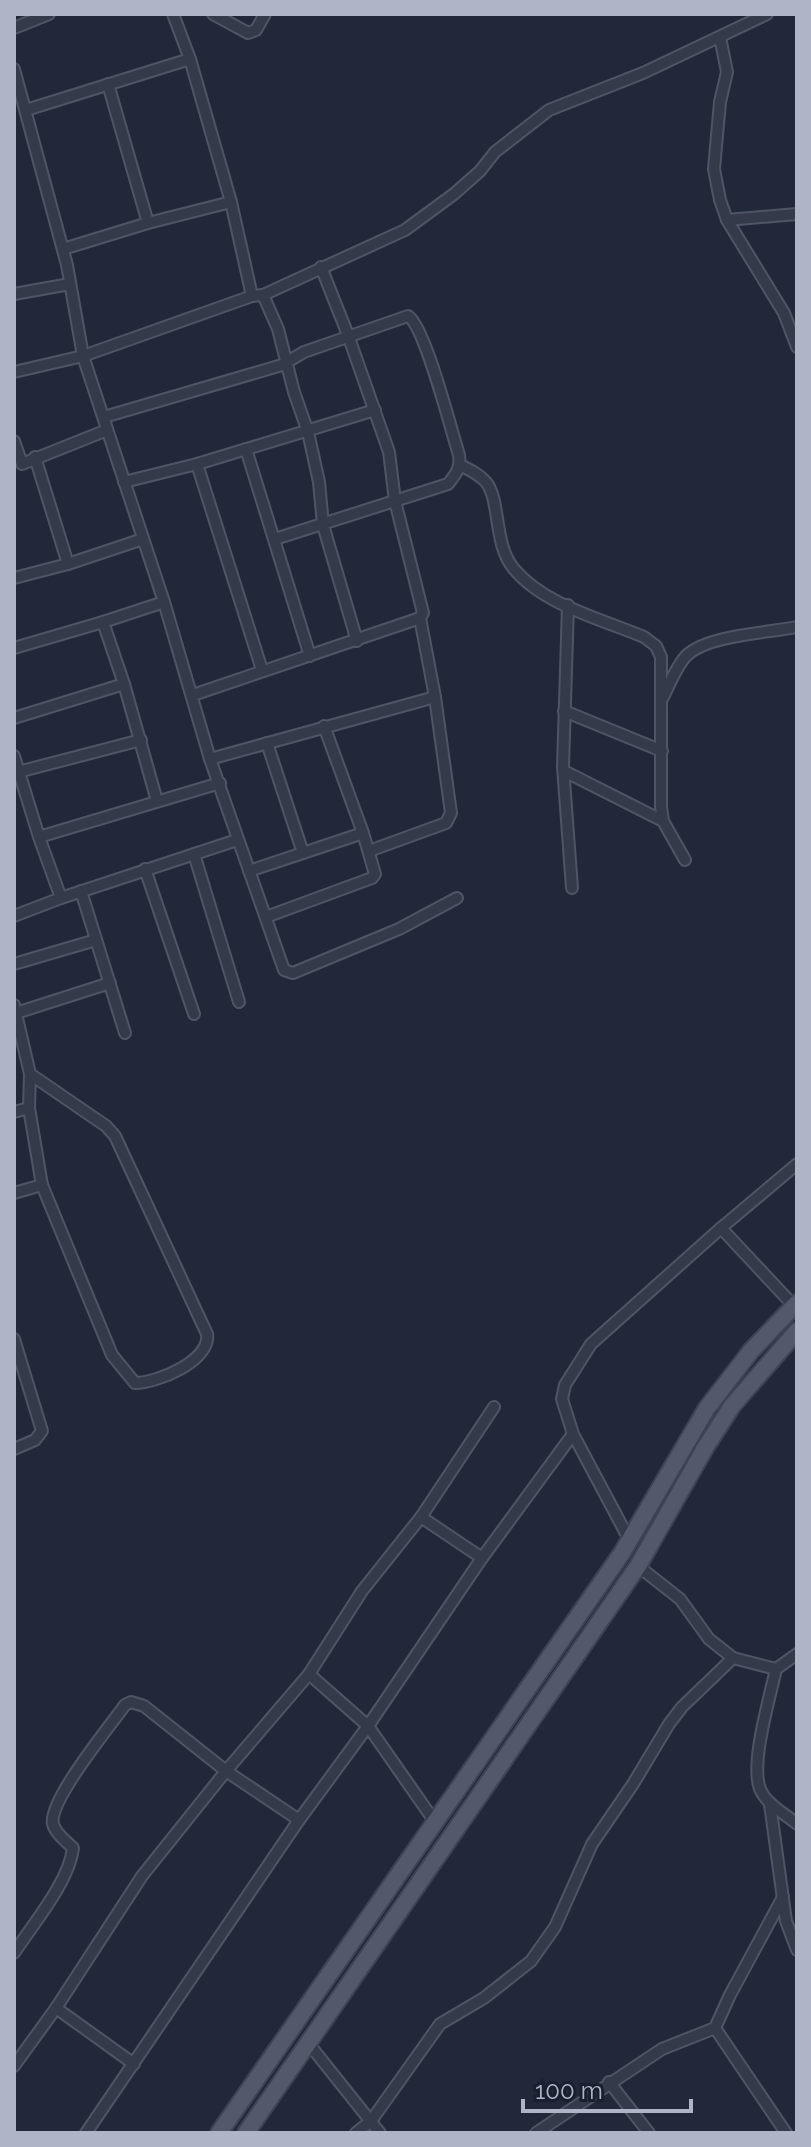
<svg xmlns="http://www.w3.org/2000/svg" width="811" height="2147" font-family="Raleway,sans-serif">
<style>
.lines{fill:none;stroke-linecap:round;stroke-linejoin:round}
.minor-casing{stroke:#4f5565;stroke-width:14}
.primary-casing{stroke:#3e4354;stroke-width:20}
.minor{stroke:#353a4b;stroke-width:10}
.primary{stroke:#52596b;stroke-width:16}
</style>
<rect width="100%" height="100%" fill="#21283a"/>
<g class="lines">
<defs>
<g id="minor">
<polyline points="213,14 248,33 256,30 265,14"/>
<polyline points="14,28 49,14"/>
<polyline points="720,37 727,72 720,102 714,169 720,200 727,220 784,313 797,347"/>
<polyline points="14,69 67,265 83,356 14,372"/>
<polyline points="26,110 190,59"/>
<polyline points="231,202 252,296"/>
<polyline points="727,220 797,214"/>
<polyline points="148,223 231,202 190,59 173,14"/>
<polyline points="63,249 148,223 108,84"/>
<polyline points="321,267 348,335 389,452 395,501 423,613 420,618 435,697 451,813 446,823 369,851"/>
<polyline points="14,294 70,284"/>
<polyline points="263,295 278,329 294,392 308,432 319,482 323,525 357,641"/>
<path d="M104 417 282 365 304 352 408 316C425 326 451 430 459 455 461 468 456 474 448 484L275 539"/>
<polyline points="14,441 22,464 107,430"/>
<polyline points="246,449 310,656"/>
<polyline points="35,457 68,564"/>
<polyline points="197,464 262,670"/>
<path d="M460 465C470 470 479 474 486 482 501 501 493 544 514 569 544 605 601 619 644 637L656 646 661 657V807L663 821 685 860"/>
<polyline points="124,482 197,464 375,410"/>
<polyline points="14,578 68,564 143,539"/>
<polyline points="164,602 210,759 284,970 293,973 399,929 457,898"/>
<polyline points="568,605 563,767 572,888"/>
<polyline points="14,648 103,622"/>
<polyline points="124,684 157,801"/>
<polyline points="193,695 420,618"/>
<path d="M662 699C669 686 676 666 687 655 709 635 767 633 797 627"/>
<polyline points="564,711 662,751"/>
<polyline points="14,718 124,684 103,622 164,602 83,356 252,296 263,295 405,230 454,194 480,171 495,152 549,110 643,73 767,14"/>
<polyline points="267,743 303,853"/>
<polyline points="14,756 39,837 220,783"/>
<polyline points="210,759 435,697"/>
<polyline points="564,771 663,821"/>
<polyline points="18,772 141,740"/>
<polyline points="194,854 239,1002"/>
<polyline points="145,869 194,1014"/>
<polyline points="249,871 363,833"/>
<polyline points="81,891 125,1033"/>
<polyline points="61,898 237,840"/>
<polyline points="14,916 61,898 39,837"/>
<polyline points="266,917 372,878 375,874 363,833 324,726"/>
<polyline points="14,964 96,940"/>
<path d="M14 1005 30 1074 29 1108 42 1185 112 1355 135 1383C157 1383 211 1361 207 1334L115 1136 106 1126 30 1074"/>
<polyline points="16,1013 110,983"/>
<polyline points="14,1112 29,1108"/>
<polyline points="14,1193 42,1185"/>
<polyline points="721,1228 794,1306"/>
<polyline points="14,1339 42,1431 35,1440 14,1449"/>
<polyline points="421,1517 482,1558"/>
<polyline points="630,1541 573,1434 562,1399 565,1385 591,1344 721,1228 797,1164"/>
<polyline points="638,1566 680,1599 709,1639 733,1658 776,1669"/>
<path d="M797 1654 776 1669C770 1697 750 1763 760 1789 767 1805 784 1813 797 1824"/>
<polyline points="309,1674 368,1726 435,1822"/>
<polyline points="770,1804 786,1921 797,1950"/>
<path d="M14 1953C33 1924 69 1882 73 1848 67 1842 55 1833 53 1824 48 1801 110 1726 125 1705L131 1702 144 1706 226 1771 299 1820"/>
<polyline points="56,2008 134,2064"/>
<polyline points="715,2028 786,2133"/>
<polyline points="309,2044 380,2133"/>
<polyline points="14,2066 56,2008 142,1876 226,1771 309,1674 362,1591 421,1517 494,1407"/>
<polyline points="609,2082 649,2133"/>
<polyline points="86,2133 299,1820 368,1726 482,1558 573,1434"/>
<polyline points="356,2133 371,2121 440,2024 484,1998 531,1961 555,1927 592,1844 633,1784 669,1724 682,1707 733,1658"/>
<polyline points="536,2133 662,2049 715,2028 730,1995 783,1897"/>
</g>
<g id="primary">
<polyline points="219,2133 622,1553 707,1408 751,1351 797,1303"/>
<polyline points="246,2133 638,1566 705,1448 732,1406 797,1331"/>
</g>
</defs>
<use href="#minor" class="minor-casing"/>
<use href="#primary" class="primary-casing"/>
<use href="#minor" class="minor"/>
<use href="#primary" class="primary"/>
</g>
<rect width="811" height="2147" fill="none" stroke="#afb5c7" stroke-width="32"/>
<path d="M523 2099v12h168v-12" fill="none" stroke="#afb5c7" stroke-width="4"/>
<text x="535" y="2099" font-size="24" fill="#afb5c7" stroke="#1a1f2f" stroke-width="6" paint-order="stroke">100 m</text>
</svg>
